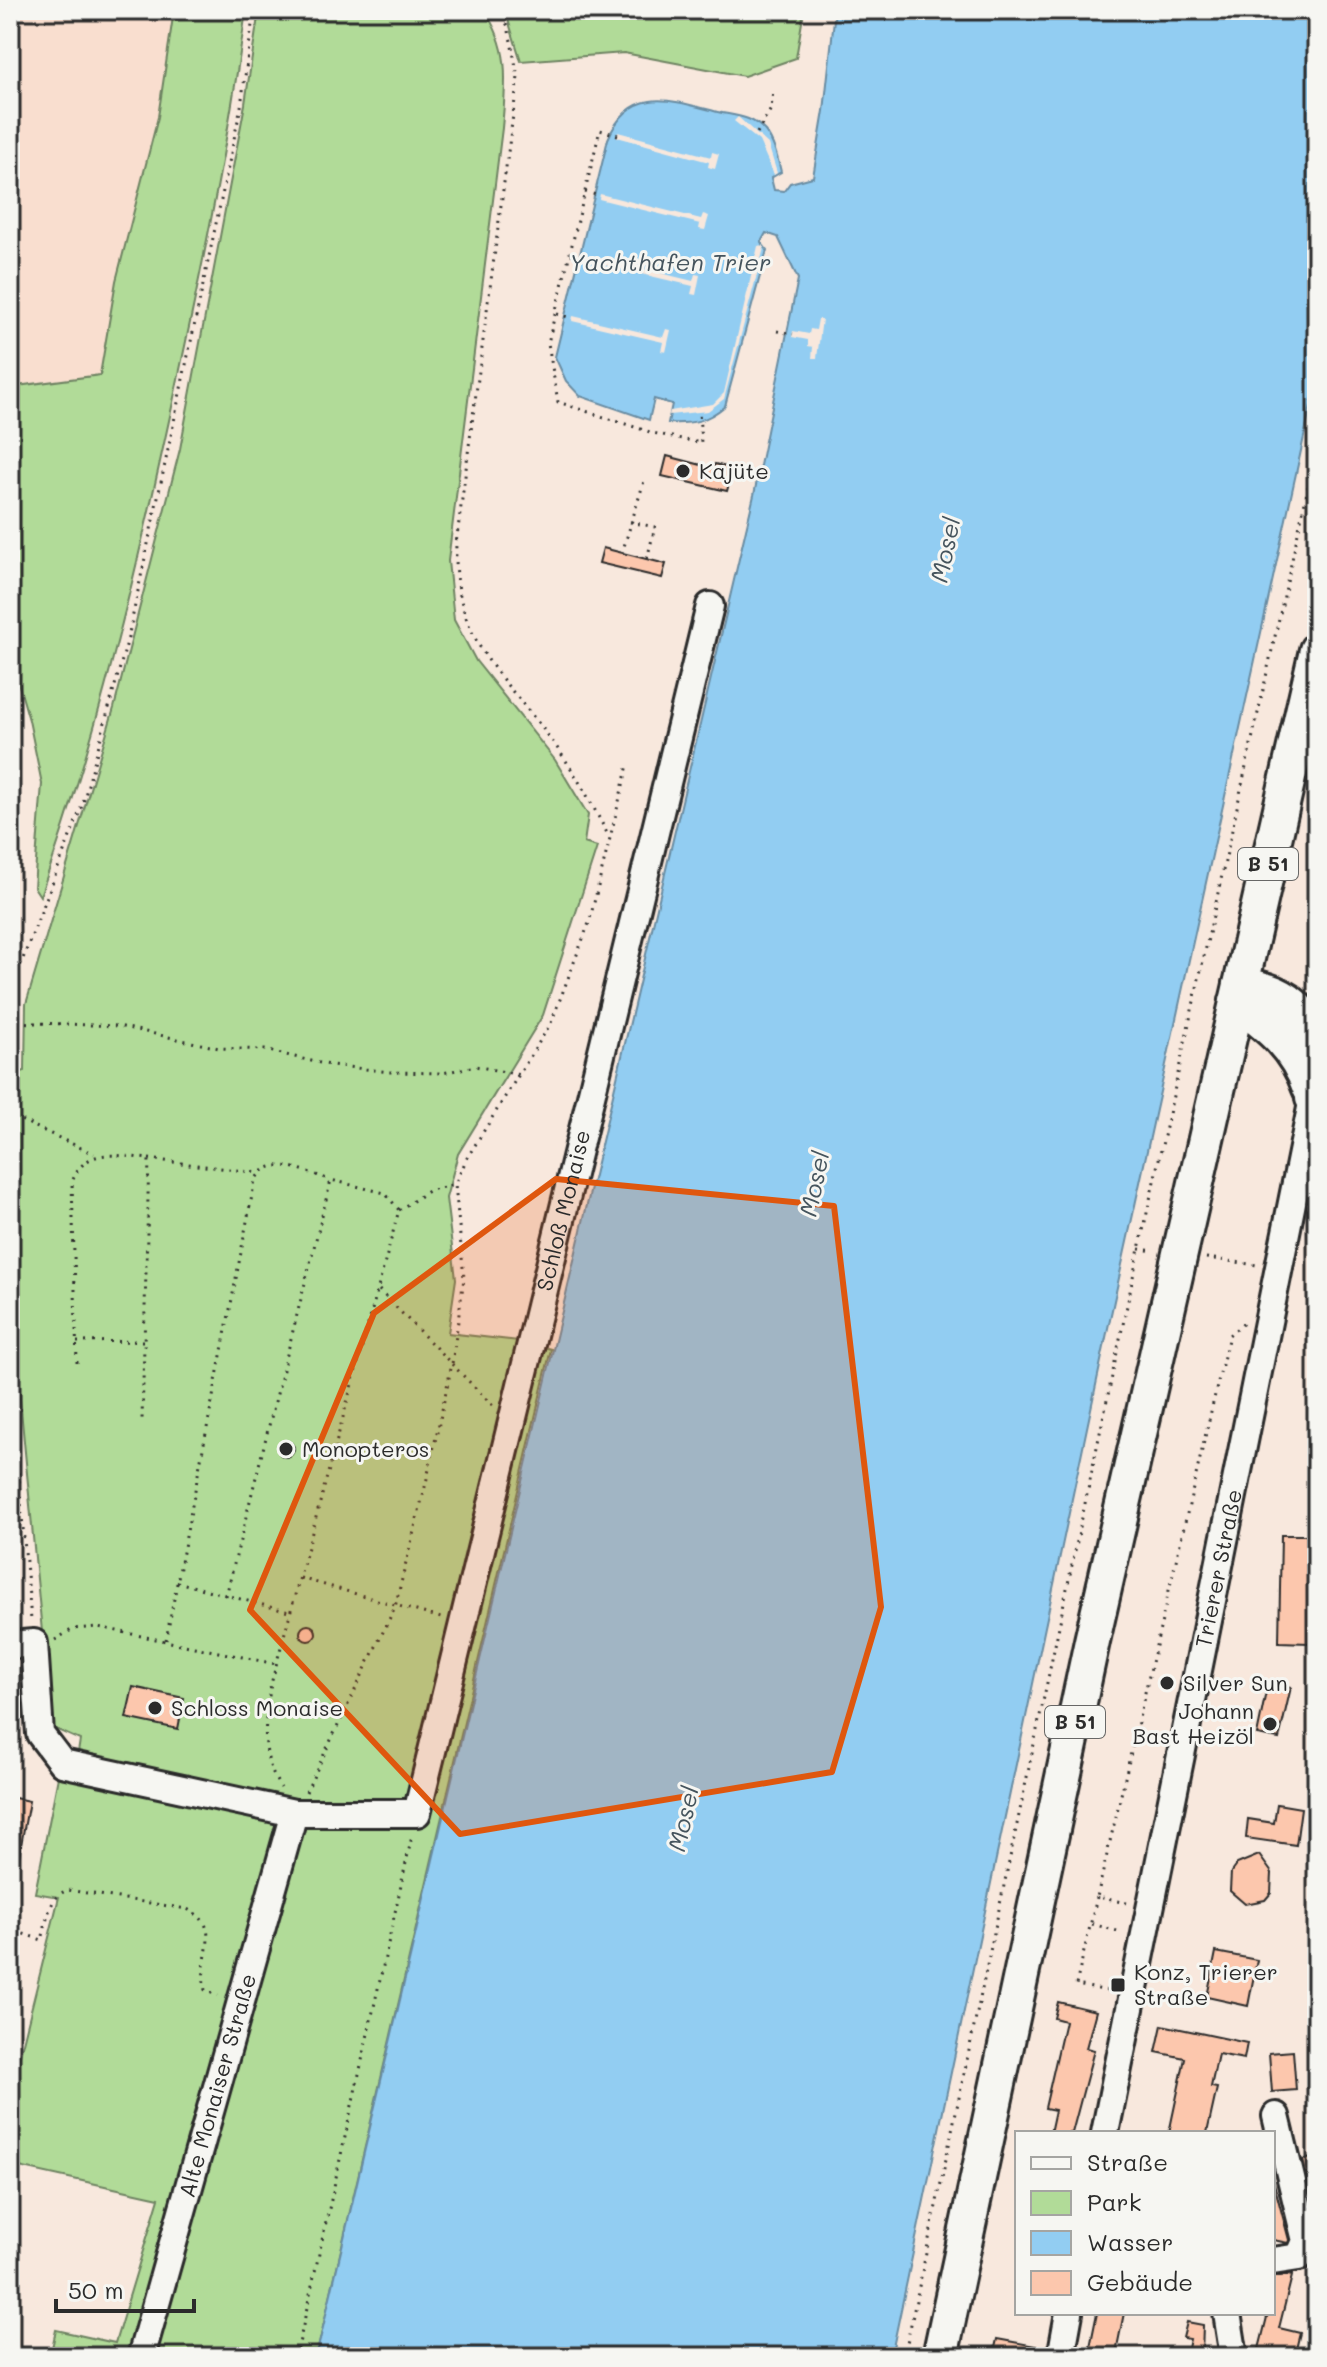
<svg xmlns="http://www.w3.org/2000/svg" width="1327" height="2367" font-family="Mali,sans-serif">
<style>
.built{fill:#f9decf}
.green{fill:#b1db98;stroke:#6e8362;stroke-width:2}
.water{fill:#92cdf2;stroke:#698ca2;stroke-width:2}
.pier{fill:#f8e8dd}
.building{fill:#fcc7ad;stroke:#2b2b2b;stroke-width:2}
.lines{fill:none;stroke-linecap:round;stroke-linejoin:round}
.minor-casing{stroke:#2b2b2b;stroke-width:32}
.major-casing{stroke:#2b2b2b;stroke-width:40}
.path{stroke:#2b2b2b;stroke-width:3;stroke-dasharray:2 6;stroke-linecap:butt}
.minor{stroke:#f6f6f2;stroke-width:26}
.major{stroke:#f6f6f2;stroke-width:34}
.marked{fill:#df570e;fill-opacity:0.2;stroke:#df570e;stroke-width:6;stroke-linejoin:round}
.poi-dot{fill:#2b2b2b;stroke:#f6f6f2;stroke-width:3}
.labels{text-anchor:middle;stroke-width:6;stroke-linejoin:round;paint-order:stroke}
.shield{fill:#f6f6f2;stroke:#686867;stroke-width:2}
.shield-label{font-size:20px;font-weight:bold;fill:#2b2b2b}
.poi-label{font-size:22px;fill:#2b2b2b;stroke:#f6f6f2;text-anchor:start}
.street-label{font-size:22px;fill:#2b2b2b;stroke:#f6f6f2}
.water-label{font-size:24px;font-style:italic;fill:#45545d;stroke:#f6f6f2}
</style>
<rect width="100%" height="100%" fill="#f8e8dd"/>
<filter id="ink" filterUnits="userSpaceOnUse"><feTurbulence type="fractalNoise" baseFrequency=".0125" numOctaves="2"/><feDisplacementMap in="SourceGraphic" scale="16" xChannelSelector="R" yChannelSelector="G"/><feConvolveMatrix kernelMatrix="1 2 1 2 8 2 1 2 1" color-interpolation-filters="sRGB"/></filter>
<g filter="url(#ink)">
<g class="built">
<polygon points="10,10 174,10 158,117 116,281 100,375 10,387"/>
<polygon points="1317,1714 1317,1881 1314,1777"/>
</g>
<g class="green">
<path d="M174 10H246C228 146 199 282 170 416 135 578 96 740 40 896L34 887 42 784 29 720 14 668 13 618H10V387L100 375 116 281 158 117Z"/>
<path d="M259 10H484C511 49 506 83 502 128L448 561 454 620 476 661 555 760 588 815 584 843 597 847 543 1015 458 1154 446 1198 456 1279 448 1333 519 1341 551 1349 316 2357H50L56 2330 115 2343 159 2198 10 2165V2095L59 1897 35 1893 58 1777 270 1819 77 1759 80 1740 51 1727 18 1378 10 1377V1075L25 1071 26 1004 114 708 180 449 245 104Z"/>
<polygon points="505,10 804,10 796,58 744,76 624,53 521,61"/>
</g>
<path class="water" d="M835 10H1317V378L1108 1328 891 2357H316L754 495 798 279 778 237 766 233 761 242 767 250 725 406C706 422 692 424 668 423L672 404 654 399 649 420 580 396 566 381 555 357 608 139C630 86 669 99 714 111 732 116 752 115 765 131 774 142 778 159 781 172L771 178 774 190 784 191 790 183 813 177 824 111Z"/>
<g class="pier">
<polygon points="738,117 768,144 777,173 774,175 759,141 734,121"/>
<polygon points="618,132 711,157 712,152 719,154 715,169 708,167 709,162 617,137"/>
<polygon points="600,194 701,219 703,214 709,216 705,230 699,229 700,224 599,199"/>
<polygon points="762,245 764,248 724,399 708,411 669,415 670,411 713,404 724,393 758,246"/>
<polygon points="583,254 693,281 695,274 700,275 696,295 691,294 693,286 582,260"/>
<polygon points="573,316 663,337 666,329 671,330 666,352 661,351 663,342 572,321"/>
<polygon points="818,319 822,319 817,358 812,358 813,347 808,346 808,340 792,337 793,331 809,334 810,329 816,330"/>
</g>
<g class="building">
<polygon points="667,456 713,468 715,464 733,469 727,491 662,476"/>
<polygon points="603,548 666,564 662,578 599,563"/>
<circle cx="286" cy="1449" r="8"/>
<polygon points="1281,1535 1311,1535 1309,1643 1279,1642"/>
<circle cx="308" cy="1633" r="8"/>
<polygon points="1268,1682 1291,1687 1279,1739 1257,1735"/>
<polygon points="133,1687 184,1698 178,1729 126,1718"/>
<polygon points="10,1797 29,1801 18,1862 10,1861"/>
<polygon points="1277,1804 1301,1808 1296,1845 1246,1838 1248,1819 1274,1823"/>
<polygon points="1259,1855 1272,1873 1271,1893 1265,1900 1245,1904 1230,1891 1231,1872 1237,1864"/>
<polygon points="1216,1952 1257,1960 1248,2006 1207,1997"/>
<polygon points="1058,2002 1096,2011 1086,2048 1094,2050 1072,2133 1050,2133 1055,2110 1045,2108 1065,2021 1054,2018"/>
<polygon points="1162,2025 1247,2043 1244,2059 1218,2054 1211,2087 1217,2088 1207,2133 1169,2133 1185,2058 1156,2052"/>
<polygon points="1293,2051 1296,2090 1272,2092 1269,2053"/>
<polygon points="1311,2158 1317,2191 1311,2193 1303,2160"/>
<polygon points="1273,2180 1289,2240 1288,2243 1273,2240"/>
<polygon points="1288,2275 1292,2276 1279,2328 1300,2333 1294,2357 1257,2357 1268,2313 1273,2313 1273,2277"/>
<polygon points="1097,2313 1124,2313 1115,2357 1088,2357"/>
<polygon points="1187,2322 1203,2325 1202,2356 1187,2353 1190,2339 1183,2338"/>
<polygon points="997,2339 1046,2348 1045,2357 993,2357"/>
</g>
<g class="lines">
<defs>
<g id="minor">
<path id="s1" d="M10 1645 34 1643 40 1734 62 1763 294 1813H417L710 606"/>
<path id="s2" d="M1105 2133 1313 1098"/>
<polyline points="1273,2261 1299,2257 1306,2241 1276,2116"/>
<polyline points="1227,2313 1234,2357"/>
<path id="s3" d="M141 2357 294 1813"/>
<polyline points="1061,2357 1069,2313"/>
</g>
<g id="major">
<path d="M1241 985C1312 994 1318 1036 1313 1098"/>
<path d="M1237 1002C1270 1027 1296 1047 1310 1088"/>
<polyline points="940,2357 1092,1641 1317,650"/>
</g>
</defs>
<use href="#minor" class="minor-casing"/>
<use href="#major" class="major-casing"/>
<g class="path">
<path d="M498 10 508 26 518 77 456 544C453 648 507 675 560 752 579 779 594 808 609 837"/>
<polyline points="757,133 771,109 773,90"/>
<polyline points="618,135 600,130 548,343 558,402 653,433 701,443 699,412"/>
<polyline points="585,192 600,196"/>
<polyline points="571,254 583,257"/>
<polyline points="557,314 572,318"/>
<polyline points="777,331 793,334"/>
<polyline points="630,522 655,527 647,559"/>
<polyline points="622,553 645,478"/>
<polyline points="10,1020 14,982 83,803 128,638 241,106 254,10"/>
<polyline points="10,1022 118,1026 219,1048 265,1050 324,1064 389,1072 443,1073 475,1066 520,1075"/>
<polyline points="10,1089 14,1117 10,1377 31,1620"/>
<polyline points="14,1117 94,1154"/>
<polyline points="149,1159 259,1173"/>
<polyline points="399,1210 428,1191 455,1184"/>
<polyline points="1139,1249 1154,1251"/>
<polyline points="1206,1258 1257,1265"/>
<polyline points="379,1290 494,1407"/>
<polyline points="77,1342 143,1341"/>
<path d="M77 1363 72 1182C86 1145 116 1156 149 1159L142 1420"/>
<polyline points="300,1578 441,1618"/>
<polyline points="177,1582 289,1612"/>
<path d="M226 1596 331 1180 385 1193 399 1210 271 1684C265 1719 259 1757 281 1788"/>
<polyline points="55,1640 73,1629 98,1627 276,1664"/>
<path d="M166 1640 255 1180C272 1152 306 1173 331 1180"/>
<polyline points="306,1792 395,1607 426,1483 452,1364 464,1278 455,1184 467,1158 551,1023 589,923 628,765"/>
<polyline points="1097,1897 1076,1985 1109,1991"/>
<polyline points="1127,1903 1097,1897 1229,1335 1245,1322"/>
<polyline points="1092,1924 1121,1932"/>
<path d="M10 1926 15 1931 42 1940C47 1922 48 1896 68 1890L187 1909C226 1927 197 1956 205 1990L218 1996"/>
<polyline points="296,2357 412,1836"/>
<polyline points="904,2357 1139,1249 1317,447"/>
</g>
<use href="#minor" class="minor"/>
<use href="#major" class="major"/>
</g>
</g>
<path class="marked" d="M556 1179 834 1206 881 1607 832 1772 460 1834 250 1610 374 1313Z"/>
<g class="poi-dot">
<circle cx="683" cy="471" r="8"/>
<circle cx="286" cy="1449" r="8"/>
<circle cx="1167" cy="1683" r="8"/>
<circle cx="155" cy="1708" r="8"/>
<circle cx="1270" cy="1724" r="8"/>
<rect x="1110" y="1977" width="16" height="16" rx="4"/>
</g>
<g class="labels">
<g class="shield">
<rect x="1238" y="848" width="60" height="32" rx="6"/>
<rect x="1045" y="1706" width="60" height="32" rx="6"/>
</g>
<g class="shield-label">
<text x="1268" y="871">B 51</text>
<text x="1075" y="1729">B 51</text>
</g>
<g class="poi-label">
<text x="699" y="479">Kajüte</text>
<text x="302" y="1457">Monopteros</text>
<text x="1183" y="1691">Silver Sun</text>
<text x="171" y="1716">Schloss Monaise</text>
<text x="1254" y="1719" text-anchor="end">Johann<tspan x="1254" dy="25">Bast Heizöl</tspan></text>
<text x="1134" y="1980">Konz, Trierer<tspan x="1134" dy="25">Straße</tspan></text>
</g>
<g class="street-label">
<text dy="8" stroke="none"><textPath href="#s1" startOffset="1132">Schloß Monaise</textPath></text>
<text dy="8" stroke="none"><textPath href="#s2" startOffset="576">Trierer Straße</textPath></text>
<text dy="8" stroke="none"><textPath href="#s3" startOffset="282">Alte Monaiser Straße</textPath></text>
</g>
<g class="water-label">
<text x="670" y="271">Yachthafen Trier</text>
<text transform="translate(946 550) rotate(-78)" y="8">Mosel</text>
<text transform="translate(815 1184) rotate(-78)" y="8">Mosel</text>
<text transform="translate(684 1819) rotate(-77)" y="8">Mosel</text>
</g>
</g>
<rect width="1327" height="2367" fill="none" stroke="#f6f6f2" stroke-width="40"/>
<rect x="20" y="20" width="1287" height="2327" fill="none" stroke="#2b2b2b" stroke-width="3" filter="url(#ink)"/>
<rect x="1015" y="2131" width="260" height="184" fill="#f6f6f2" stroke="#a5a5a2" stroke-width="2"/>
<rect x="1031" y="2157" width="40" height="12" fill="#f6f6f2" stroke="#a5a5a2" stroke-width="2"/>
<text x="1087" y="2171" font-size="24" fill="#2b2b2b">Straße</text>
<rect x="1031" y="2191" width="40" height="24" fill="#b1db98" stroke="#a5a5a2" stroke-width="2"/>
<text x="1087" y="2211" font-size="24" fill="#2b2b2b">Park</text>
<rect x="1031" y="2231" width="40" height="24" fill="#92cdf2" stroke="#a5a5a2" stroke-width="2"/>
<text x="1087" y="2251" font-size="24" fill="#2b2b2b">Wasser</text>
<rect x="1031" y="2271" width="40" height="24" fill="#fcc7ad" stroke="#a5a5a2" stroke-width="2"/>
<text x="1087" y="2291" font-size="24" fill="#2b2b2b">Gebäude</text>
<path d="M56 2299v12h138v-12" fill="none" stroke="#2b2b2b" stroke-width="4"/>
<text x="68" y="2299" font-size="24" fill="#2b2b2b" stroke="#f6f6f2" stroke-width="6" paint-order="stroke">50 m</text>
</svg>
